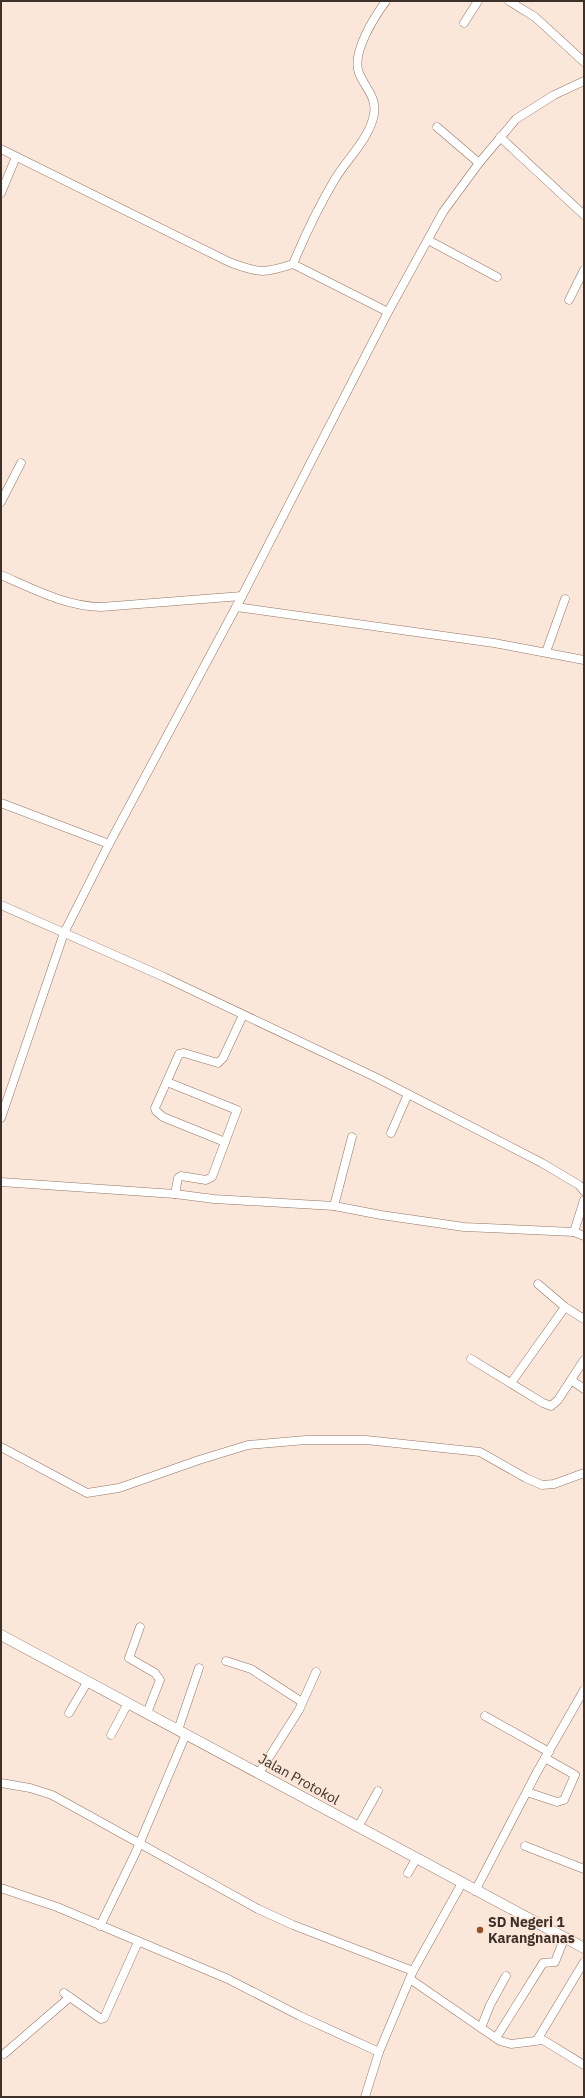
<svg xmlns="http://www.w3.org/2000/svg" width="585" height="2098" font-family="'IBM Plex Sans',sans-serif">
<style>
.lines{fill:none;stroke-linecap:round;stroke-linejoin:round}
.minor-casing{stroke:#937462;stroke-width:9}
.tertiary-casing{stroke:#937462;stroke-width:11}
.minor{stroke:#fff;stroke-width:8}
.tertiary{stroke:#fff;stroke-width:10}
.poi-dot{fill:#955122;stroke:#fbe6da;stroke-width:1.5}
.labels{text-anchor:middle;stroke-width:3;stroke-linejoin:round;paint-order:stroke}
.street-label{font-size:14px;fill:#3d3028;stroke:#fbe6da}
.poi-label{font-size:14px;font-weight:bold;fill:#3d3028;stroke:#fbe6da;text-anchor:start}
</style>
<rect width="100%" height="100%" fill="#fbe6da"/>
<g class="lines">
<defs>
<g id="minor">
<polyline points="509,1 535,17 584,62"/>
<polyline points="464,23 478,1"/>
<polyline points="437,127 479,163"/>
<polyline points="500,137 584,215"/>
<path d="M1 149 229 262C258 273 263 274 293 264L388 312"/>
<polyline points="1,193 16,157"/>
<polyline points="428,240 497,277"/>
<path d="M293 264C305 235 319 206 335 179 347 159 370 138 374 114 377 97 365 88 359 73 351 53 375 16 386 1"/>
<polyline points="569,300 584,270"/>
<polyline points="1,502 21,463"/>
<path d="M1 575C33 589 65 606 101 607L242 596"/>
<polyline points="236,607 494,643 584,660"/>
<polyline points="546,652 565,599"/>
<polyline points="1,803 109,844"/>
<polyline points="1,905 164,977 375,1077 542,1163 579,1185 584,1191"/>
<polyline points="167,1082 237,1110 212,1177 206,1180 181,1176 178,1178 175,1194"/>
<polyline points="1,1118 64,933 109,844 242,596 388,312 443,212 479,163 516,119 554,95 584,81"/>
<polyline points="391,1133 408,1094"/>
<polyline points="225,1142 163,1117 156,1111 155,1108 179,1054 184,1053 218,1063 223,1058 243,1015"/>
<polyline points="1,1182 175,1194 214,1199 334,1206 381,1215 464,1227 574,1232"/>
<polyline points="584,1200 574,1232 584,1236"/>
<polyline points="334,1206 352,1137"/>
<polyline points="538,1284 565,1307 584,1319"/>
<polyline points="471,1359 543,1403 551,1406 558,1400 584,1360"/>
<polyline points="571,1380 584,1389"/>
<polyline points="511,1383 565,1307"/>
<polyline points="1,1447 87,1493 119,1488 199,1460 248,1445 306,1440 366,1440 480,1452 526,1478 542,1485 554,1484 584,1473"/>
<polyline points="140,1627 129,1658 155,1673 160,1680 147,1713"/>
<polyline points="226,1661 251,1669 302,1702"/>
<polyline points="69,1713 88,1681"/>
<polyline points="485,1716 549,1752"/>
<polyline points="178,1730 199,1668"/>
<polyline points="111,1735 128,1703"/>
<polyline points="259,1773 299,1710 316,1672"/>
<polyline points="1,1783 30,1788 52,1795 258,1909 293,1925 413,1971"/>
<polyline points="527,1792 557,1802 564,1800 575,1775 545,1758"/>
<polyline points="358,1827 378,1791"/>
<polyline points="525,1846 584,1869"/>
<polyline points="408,1873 416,1859"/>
<polyline points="1,1888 57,1907 228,1979 300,2016 379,2052"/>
<polyline points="475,1891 537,1772 584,1690"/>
<polyline points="100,1926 135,1854 186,1734"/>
<polyline points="410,1979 500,2041 511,2044 543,2040 584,2065"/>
<polyline points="64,1993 101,2019 104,2018 138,1942"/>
<polyline points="481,2028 490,2005 506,1976"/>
<polyline points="496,2038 543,1963 555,1962 564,1939"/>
<polyline points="537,2040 584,1962"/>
<polyline points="4,2054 70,1997"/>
<polyline points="365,2097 379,2052 413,1971 462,1883"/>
</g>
<polyline id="tertiary" points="1,1635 584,1948"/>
</defs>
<use href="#minor" class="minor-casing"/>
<use href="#tertiary" class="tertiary-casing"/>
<use href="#minor" class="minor"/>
<use href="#tertiary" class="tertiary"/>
</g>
<circle class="poi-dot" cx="480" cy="1930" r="4"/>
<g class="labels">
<g class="street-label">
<text transform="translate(299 1779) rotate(29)" y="5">Jalan Protokol</text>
</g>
<g class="poi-label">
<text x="488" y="1927">SD Negeri 1<tspan x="488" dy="16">Karangnanas</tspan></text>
</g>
</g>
<rect width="585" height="2098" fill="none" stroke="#3d3028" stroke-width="4"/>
</svg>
